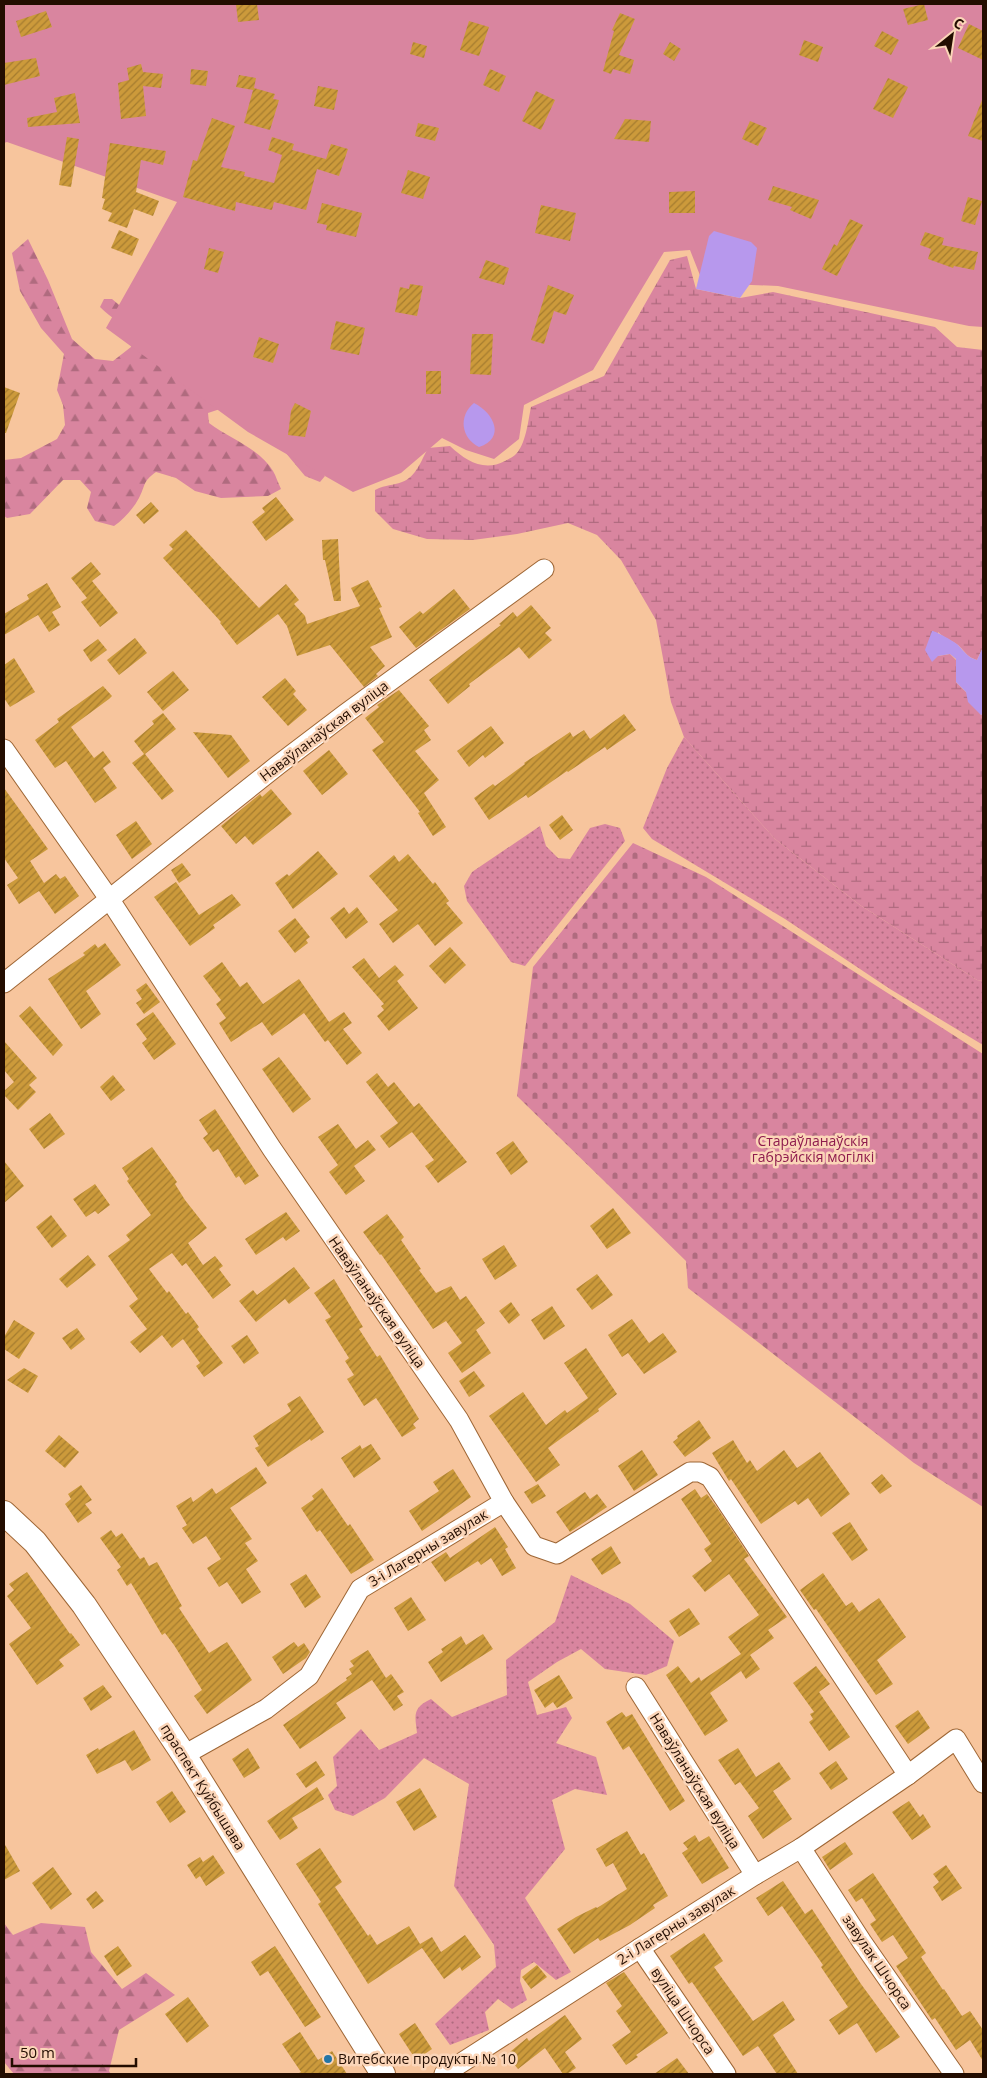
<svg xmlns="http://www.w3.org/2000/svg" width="987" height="2078" font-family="'Open Sans',sans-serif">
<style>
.grass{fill:url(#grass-dots)}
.forest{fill:url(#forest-firs)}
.wetland{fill:url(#wetland-marsh)}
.cemetery{fill:url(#cemetery-stones)}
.garden{fill:#d9859f}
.water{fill:#b798ed}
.building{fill:url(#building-hatch)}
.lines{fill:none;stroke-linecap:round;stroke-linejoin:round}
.minor-casing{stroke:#9e6635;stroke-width:21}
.tertiary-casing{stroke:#9e6635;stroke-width:26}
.minor{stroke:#fff;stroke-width:19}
.tertiary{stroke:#fff;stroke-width:24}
.poi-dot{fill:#2475a6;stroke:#fbd5b8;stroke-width:2}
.labels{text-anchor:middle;stroke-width:5;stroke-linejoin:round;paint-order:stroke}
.street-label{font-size:14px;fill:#230d00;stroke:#fbd5b8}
.park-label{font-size:14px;fill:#8e1b4d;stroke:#fbd5b8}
.poi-label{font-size:14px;fill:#230d00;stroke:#fbd5b8;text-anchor:start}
</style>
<defs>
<pattern id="grass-dots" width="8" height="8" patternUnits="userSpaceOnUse" patternTransform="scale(1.25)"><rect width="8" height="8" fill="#d9859f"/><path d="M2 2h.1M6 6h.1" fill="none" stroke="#b06b7f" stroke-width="1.8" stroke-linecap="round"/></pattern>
<pattern id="forest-firs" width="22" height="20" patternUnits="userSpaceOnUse" patternTransform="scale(1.25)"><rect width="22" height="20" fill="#d9859f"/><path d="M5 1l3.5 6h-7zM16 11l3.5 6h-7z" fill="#b06b7f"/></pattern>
<pattern id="wetland-marsh" width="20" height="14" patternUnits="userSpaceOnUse" patternTransform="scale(1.25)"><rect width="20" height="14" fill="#d9859f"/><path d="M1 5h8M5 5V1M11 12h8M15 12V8" fill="none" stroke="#b06b7f"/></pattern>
<pattern id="cemetery-stones" width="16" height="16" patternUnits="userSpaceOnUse" patternTransform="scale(1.25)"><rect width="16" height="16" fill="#d9859f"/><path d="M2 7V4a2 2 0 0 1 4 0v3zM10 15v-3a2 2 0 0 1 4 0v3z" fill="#b06b7f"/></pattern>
<pattern id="building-hatch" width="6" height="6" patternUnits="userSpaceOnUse" patternTransform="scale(1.25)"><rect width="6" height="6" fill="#cc9a3b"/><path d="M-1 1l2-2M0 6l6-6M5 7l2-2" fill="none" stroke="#a57c2f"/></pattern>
</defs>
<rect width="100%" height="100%" fill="#f7c59d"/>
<g class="grass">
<polygon points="684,737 775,839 860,905 977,980 983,981 983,1045 890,989 785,919 652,839 643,828 667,768"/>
<polygon points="605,824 620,828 625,841 525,966 511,962 467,901 464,886 472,872 540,826 546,846 558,858 570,859 590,828"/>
<path d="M571 1575 630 1604 674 1641 667 1666 646 1675 605 1669 581 1649 557 1662 528 1682 537 1715 566 1707 572 1718 556 1743 596 1757 607 1795 575 1789 552 1800 565 1849 525 1898 571 1972 556 1980 534 1962 521 1970 520 1981 527 2000 512 2009 498 1999 485 2012 489 2030 450 2045 435 2024 496 1967 494 1945 454 1886 469 1784 424 1758 385 1798 353 1816 335 1810 328 1795 337 1786 333 1757 361 1729 379 1750 417 1733C415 1715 412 1708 431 1699L452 1717 507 1695 506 1660 555 1622Z"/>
</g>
<g class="forest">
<path d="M28 239 48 280 72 339 95 359 113 361 131 347 135 337C125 325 111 318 100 307L104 299H112L325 476 320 482 305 476 265 428 220 409 208 413 209 423C230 439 259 448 273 471 276 476 278 483 281 489L268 496 221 498 195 491 176 478 156 472C142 482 146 485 139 498 133 509 124 519 114 526L95 521 87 508 91 492 80 480H63L30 514 7 518 4 516V460L21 458 57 439 65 425 63 405 57 390 64 354 41 328 20 291 12 253Z"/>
<polygon points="4,1923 13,1935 41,1923 85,1927 91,1952 122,1989 146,1973 175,1995 119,2030 109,2071 111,2074 14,2074 4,2062"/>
</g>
<path class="wetland" d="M687 256 696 289 740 298 773 292 935 327 957 347 983 350V647L977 660C964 656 965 649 955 643 949 639 944 638 938 632V656L950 654 956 660V682L966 692 981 715 983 714V981L977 980 860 905 775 839 684 737 671 702 656 620 621 560 597 535 568 523 517 534 473 540 427 539 393 529 375 511V490C387 484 392 486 402 482 416 477 421 461 428 448L450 446C466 461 484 472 505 461 508 459 513 457 515 455 526 445 528 421 531 407L604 376 670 260Z"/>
<polygon class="cemetery" points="633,843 706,877 983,1054 983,1507 914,1463 688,1288 686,1261 517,1096 533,967"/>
<polygon class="garden" points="4,4 983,4 983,327 969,326 778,286 703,283 690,250 664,252 593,370 524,405 519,439 494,459 466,450 442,438 401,473 353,492 248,432 106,328 177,202 7,142 4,143"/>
<g class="water">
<polygon points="714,231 751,242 757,248 752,281 740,298 696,289 709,236"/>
<path d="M474 403C494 413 506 438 479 447 461 438 458 416 474 403Z"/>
<path d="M932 631C936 631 955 642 958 645 965 652 967 657 977 660L983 647V714L981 715 968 702 966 692 956 682V659L950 654 938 656 932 662 925 650Z"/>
</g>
<g class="building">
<polygon points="236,4 257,4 259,20 238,22"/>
<polygon points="924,4 928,20 908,25 903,9"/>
<polygon points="46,11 52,27 21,37 16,21"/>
<polygon points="620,13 635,19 619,55 634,60 630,74 613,69 611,74 603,71 614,31 612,30"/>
<polygon points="469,21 489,27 479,56 460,50"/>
<polygon points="969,24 983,31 983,60 958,48"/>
<polygon points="882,31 899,40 891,55 874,46"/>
<polygon points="804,40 823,47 818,62 799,55"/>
<polygon points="413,42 427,46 424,58 410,54"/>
<polygon points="670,42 681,49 674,61 663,54"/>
<polygon points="36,58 40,76 4,85 4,63"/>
<polygon points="141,64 143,72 163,74 161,88 143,86 146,116 121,119 118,83 129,80 127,68"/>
<polygon points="191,69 208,71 206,86 190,84"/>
<polygon points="490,69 506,76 499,92 483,85"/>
<polygon points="239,75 256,78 254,88 275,94 273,99 279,100 270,130 244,123 253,90 236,87"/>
<polygon points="888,78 908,87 893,118 873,109"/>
<polygon points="318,86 338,90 334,110 314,106"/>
<polygon points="536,91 555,100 541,130 522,121"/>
<polygon points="75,93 80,123 28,127 27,118 57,112 54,98"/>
<polygon points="982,100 983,100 983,141 968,136"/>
<polygon points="212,118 235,126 221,167 245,172 244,176 274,183 282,155 268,150 272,137 294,144 292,150 326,159 331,144 348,149 339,176 317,169 306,210 274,202 272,210 236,202 235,211 183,197 193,160 197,161"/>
<polygon points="625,119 651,121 649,142 614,139"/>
<polygon points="750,121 767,128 758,146 742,139"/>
<polygon points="418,123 439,128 435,141 415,136"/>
<polygon points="67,137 79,139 71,187 59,185"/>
<polygon points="110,143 166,151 163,165 141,160 136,192 159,201 153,216 134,209 127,228 108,221 112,213 102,209 105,199 102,198"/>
<polygon points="408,170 430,177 423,199 401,193"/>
<polygon points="773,186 819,200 811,219 790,210 792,207 768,200"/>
<polygon points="695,191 695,213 669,213 669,192"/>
<polygon points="968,197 982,201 975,225 961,221"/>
<polygon points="322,203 362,213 356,237 326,230 327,225 317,223"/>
<polygon points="541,205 576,213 570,241 535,233"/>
<polygon points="850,219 863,225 837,276 822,269 834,244 837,246"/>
<polygon points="119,230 139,239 132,256 111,248"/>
<polygon points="925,232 944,238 942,245 978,252 974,270 954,266 953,268 928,259 931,249 920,245"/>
<polygon points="209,248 224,252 218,273 204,269"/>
<polygon points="486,260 509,268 504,285 479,278"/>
<polygon points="410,284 423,286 417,316 395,312 400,287 409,289"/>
<polygon points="548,285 574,295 566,315 554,311 544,344 531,340"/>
<polygon points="336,321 365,328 359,355 330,349"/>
<polygon points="472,334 493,334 491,375 470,374"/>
<polygon points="259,337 279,344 273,363 253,357"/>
<rect x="426" y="371" width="15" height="23"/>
<polygon points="4,387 20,393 6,433 4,433"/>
<polygon points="295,403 311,411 305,437 288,435 291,411"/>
<polygon points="276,497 294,520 266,541 252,522 265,512 262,508"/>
<polygon points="151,502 159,511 144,524 136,515"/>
<polygon points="186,530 259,608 286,584 299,600 294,604 305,616 307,624 360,606 351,588 368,580 382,607 379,608 392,637 370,647 385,666 376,674 378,676 364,687 330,645 297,656 287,626 278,614 237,645 220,623 221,622 163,558 173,549 169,545"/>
<polygon points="338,539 341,601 334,601 325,560 323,560 322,540"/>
<polygon points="91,562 101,574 92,581 118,613 100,627 81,602 87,598 71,578"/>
<polygon points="47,583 61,607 52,612 60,625 49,632 38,615 4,635 4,614 29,599 27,595"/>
<polygon points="454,589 470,609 416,648 399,627 420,611 423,614"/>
<polygon points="531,605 551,628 545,633 552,640 529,659 519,647 469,684 470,686 448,704 429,680 501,625 499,624 513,612 517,617"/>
<polygon points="135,638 147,653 119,675 107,660"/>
<polygon points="98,639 107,650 91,662 83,650"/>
<polygon points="14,658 35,692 10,707 4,698 4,665"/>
<polygon points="173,671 189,690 163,711 147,692"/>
<polygon points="285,678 296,691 293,694 307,710 288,726 262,697"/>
<polygon points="103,686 112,696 109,699 71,727 94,758 103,751 111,762 103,768 117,788 95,803 66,761 55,768 35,740 59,722 57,719"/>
<polygon points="399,690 429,726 424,730 431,740 415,751 439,780 424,793 446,827 433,836 418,813 420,812 372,750 384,742 365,718 379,707 377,705"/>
<polygon points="163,713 176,729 145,754 174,791 162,800 132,763 144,754 134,741 154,724 152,721"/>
<polygon points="624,714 636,730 607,750 605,747 568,772 567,771 528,798 526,795 489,820 474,798 493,784 495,786 525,764 524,763 570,732 573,737 584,730 590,739"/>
<polygon points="491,726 504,743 485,758 483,755 469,767 457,751"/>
<polygon points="193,732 231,735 250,761 228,778"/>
<polygon points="329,750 348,774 322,795 303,771"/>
<polygon points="4,788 48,849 30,861 44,883 56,874 60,879 65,876 79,896 55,914 39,891 19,904 7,885 18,878 4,858"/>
<polygon points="271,789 292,814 253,845 245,836 236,844 221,826 260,794 262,797"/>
<polygon points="562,815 573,830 560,840 549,825"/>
<polygon points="136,821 152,844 132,859 116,835"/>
<polygon points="318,851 338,874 293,909 275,883 287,874 289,876"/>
<polygon points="408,854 433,884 435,882 449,901 446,903 463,923 435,946 418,924 393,943 379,924 398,910 369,876 394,855 399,862"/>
<polygon points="182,863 191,875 179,883 171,870"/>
<polygon points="176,882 199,915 232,894 241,905 213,925 215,928 190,946 154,897"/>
<polygon points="344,907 349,914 357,907 368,922 346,939 330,918"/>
<polygon points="295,918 310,937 306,940 308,943 295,953 278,931"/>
<polygon points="105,943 121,965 86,991 101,1014 81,1029 48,979 85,955 83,953 95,944 98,948"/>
<polygon points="450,947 466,965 445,984 429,966"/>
<polygon points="364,958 379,978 395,965 404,975 397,981 418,1008 389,1031 377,1016 384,1010 381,1006 384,1004 352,967"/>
<polygon points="222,962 240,987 247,982 263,1004 299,979 329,1022 344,1012 352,1023 343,1029 362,1053 347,1065 328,1040 325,1042 304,1013 272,1036 262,1022 231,1042 219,1023 226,1018 216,1004 221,1000 203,976"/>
<polygon points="146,983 160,1002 144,1014 136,1003 142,999 136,990"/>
<polygon points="30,1006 63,1045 53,1056 19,1016"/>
<polygon points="153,1012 176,1044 154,1060 142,1043 147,1039 136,1024"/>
<polygon points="4,1041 37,1078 29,1085 36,1092 18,1110 4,1095 4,1091 14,1082 4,1070"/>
<polygon points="279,1057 311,1099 293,1113 262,1069"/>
<polygon points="377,1073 388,1087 394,1082 414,1107 419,1103 467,1162 438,1183 425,1166 434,1160 412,1132 389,1148 380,1136 398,1123 366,1082"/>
<polygon points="113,1075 125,1090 111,1101 100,1087"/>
<polygon points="215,1109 259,1176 245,1185 239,1176 236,1178 218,1149 213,1152 203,1138 208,1134 199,1120"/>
<polygon points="50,1113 65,1134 44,1149 29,1129"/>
<polygon points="338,1124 356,1149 368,1140 376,1150 354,1166 365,1181 346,1195 329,1172 338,1165 318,1137"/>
<polygon points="513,1141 528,1162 511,1175 496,1153"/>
<polygon points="152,1147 177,1182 175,1184 185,1200 207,1228 188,1243 203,1265 215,1256 223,1266 219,1269 231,1285 213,1299 186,1263 182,1266 172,1253 149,1269 167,1293 169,1291 186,1314 188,1312 199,1327 197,1329 223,1363 204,1377 196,1366 200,1363 183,1339 172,1348 162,1335 140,1353 130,1342 147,1329 129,1306 138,1299 108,1256 130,1240 126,1235 151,1215 127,1181 129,1179 122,1168"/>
<polygon points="4,1161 24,1186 4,1203"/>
<polygon points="95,1184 110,1205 98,1214 95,1211 86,1217 73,1199"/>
<polygon points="613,1208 631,1233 607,1249 590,1226"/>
<polygon points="286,1212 300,1231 286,1241 283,1237 256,1255 245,1239"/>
<polygon points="387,1214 404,1237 401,1240 421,1269 419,1270 436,1293 451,1286 460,1300 466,1296 485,1323 476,1330 491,1353 462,1373 448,1353 462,1343 446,1321 433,1329 381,1254 380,1255 363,1232"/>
<polygon points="51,1215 67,1236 52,1248 36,1227"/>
<polygon points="504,1245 517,1266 495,1280 482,1259"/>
<polygon points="88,1255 96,1265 67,1288 59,1279"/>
<polygon points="294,1267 310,1288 289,1304 285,1299 256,1322 239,1301 253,1290 257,1295"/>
<polygon points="597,1274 613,1295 592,1310 576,1289"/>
<polygon points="334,1279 363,1327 359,1329 377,1357 380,1355 419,1419 413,1424 416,1428 402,1437 376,1398 364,1406 347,1379 354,1375 345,1361 349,1358 325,1320 331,1317 314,1293"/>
<polygon points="511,1302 520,1315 509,1324 499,1311"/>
<polygon points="552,1306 565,1326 544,1340 531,1320"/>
<polygon points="632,1319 649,1343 663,1333 677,1352 644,1374 628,1353 622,1357 608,1335"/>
<polygon points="14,1320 35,1333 19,1359 4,1349 4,1337"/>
<polygon points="77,1328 85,1339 71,1350 62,1338"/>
<polygon points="247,1335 259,1353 244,1364 231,1346"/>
<polygon points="586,1348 617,1394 598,1409 599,1411 548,1448 560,1465 536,1482 489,1416 523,1392 546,1425 565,1410 567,1413 588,1398 564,1363"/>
<polygon points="24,1368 38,1376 28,1393 7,1380"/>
<polygon points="474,1371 485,1386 469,1397 459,1381"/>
<polygon points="300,1396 324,1432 311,1441 310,1439 268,1467 255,1448 259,1446 253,1436 291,1411 287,1404"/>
<polygon points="699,1420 711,1438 685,1457 673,1442 678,1438 677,1436"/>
<polygon points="59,1435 79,1452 65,1468 45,1451"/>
<polygon points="733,1440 747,1463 750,1460 757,1471 784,1450 797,1468 820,1452 850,1494 821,1517 808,1498 798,1505 795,1501 761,1524 731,1479 729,1481 712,1453"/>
<polygon points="371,1444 381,1459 354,1478 341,1458 360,1445 362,1449"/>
<polygon points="642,1450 658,1475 634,1491 618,1466"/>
<polygon points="256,1467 267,1483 230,1508 252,1539 245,1543 258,1561 246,1569 261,1592 242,1604 227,1582 219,1587 207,1568 221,1559 206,1536 193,1544 182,1528 187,1525 176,1506 191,1497 193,1502 212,1488 216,1494"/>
<polygon points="453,1469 471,1497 422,1531 409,1511 439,1491 433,1482"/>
<polygon points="882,1474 892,1486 880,1494 871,1483"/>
<polygon points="538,1484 546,1496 532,1504 524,1492"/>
<polygon points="81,1485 92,1500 85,1504 92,1513 78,1523 65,1504 71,1499 68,1494"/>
<polygon points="322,1488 348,1526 350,1524 374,1560 351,1574 320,1530 317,1532 301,1508 314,1499 312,1496"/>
<polygon points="695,1489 701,1498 707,1494 718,1509 749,1556 744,1559 787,1617 768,1630 774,1638 750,1655 760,1669 746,1679 741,1671 710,1693 728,1721 705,1736 666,1675 678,1666 691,1683 699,1677 701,1681 741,1654 728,1637 759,1615 729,1574 705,1592 692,1576 712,1561 704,1549 711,1544 681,1499"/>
<polygon points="585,1492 590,1499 597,1494 607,1507 570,1532 556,1512"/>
<polygon points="850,1522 868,1550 852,1561 832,1533"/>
<polygon points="495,1527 508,1547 505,1549 516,1568 502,1576 491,1558 481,1565 478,1561 445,1582 431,1562 446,1552 450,1558"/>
<polygon points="111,1530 116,1537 122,1533 140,1559 144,1557 149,1566 157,1562 182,1606 179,1608 209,1653 227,1642 252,1680 207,1714 194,1696 202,1690 174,1645 165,1633 162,1635 131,1583 127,1586 117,1570 121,1567 100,1538"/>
<polygon points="611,1546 621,1563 602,1575 591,1559"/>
<polygon points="27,1572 70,1634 71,1633 80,1645 59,1660 64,1666 37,1685 9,1644 31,1628 7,1596 14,1590 9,1584"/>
<polygon points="823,1573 846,1606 852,1602 859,1612 879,1598 906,1637 877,1660 893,1684 876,1695 816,1609 814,1610 800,1590"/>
<polygon points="306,1574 321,1597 305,1608 290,1584"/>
<polygon points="411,1597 426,1620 408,1631 394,1608"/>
<polygon points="689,1608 700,1624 679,1637 669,1621"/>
<polygon points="483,1634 493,1649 441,1682 428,1662 443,1652 441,1649 461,1636 466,1645"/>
<polygon points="294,1642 298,1647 304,1643 310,1652 306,1658 283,1674 272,1657"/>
<polygon points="368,1650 386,1678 391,1674 404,1692 397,1696 403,1705 394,1711 372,1680 336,1703 346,1718 300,1749 283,1725 347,1680 346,1678 352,1674 349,1669 354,1666 350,1661"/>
<polygon points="816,1666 830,1684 819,1692 850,1737 829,1751 809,1722 813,1719 810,1714 814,1712 793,1683"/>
<polygon points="559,1675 573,1698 557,1708 553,1702 545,1708 534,1690"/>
<polygon points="103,1685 112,1697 91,1711 83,1698"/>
<polygon points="918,1710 930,1728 908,1744 895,1726"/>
<polygon points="622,1712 626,1717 632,1714 685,1801 670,1811 629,1746 623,1750 606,1722"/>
<polygon points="134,1730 151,1760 132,1771 125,1760 97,1774 86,1755 98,1748 99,1750"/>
<polygon points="248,1748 260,1768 244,1778 232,1759"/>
<polygon points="738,1748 756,1777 779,1762 791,1779 773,1791 792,1819 763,1839 748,1816 759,1808 740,1782 735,1785 718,1760"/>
<polygon points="316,1761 325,1775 306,1788 296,1774"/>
<polygon points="836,1761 848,1779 831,1790 819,1773"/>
<polygon points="317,1787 324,1799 292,1818 298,1828 280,1840 267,1821"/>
<polygon points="420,1788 437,1817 414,1831 396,1802"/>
<polygon points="172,1791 186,1812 170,1823 156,1802"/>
<polygon points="909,1801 920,1817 923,1814 931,1827 912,1840 892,1812"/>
<polygon points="627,1831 641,1855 644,1853 668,1896 653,1905 655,1908 630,1925 600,1941 598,1938 574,1954 557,1929 576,1917 596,1907 597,1908 627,1889 613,1863 606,1867 596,1849"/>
<polygon points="695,1835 699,1842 709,1836 729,1868 702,1884 682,1853 688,1849 683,1843"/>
<polygon points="845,1842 853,1854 830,1870 822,1857"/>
<polygon points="4,1843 20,1871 4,1880"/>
<polygon points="320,1848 342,1882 335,1887 368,1936 370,1934 377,1945 409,1926 420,1944 432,1937 441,1952 465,1935 481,1957 462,1971 460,1967 444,1979 422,1948 368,1984 318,1904 321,1902 296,1864"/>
<polygon points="213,1855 225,1873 206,1886 200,1876 196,1879 187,1865 200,1857 203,1862"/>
<polygon points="946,1865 962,1888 942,1901 933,1887 939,1882 933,1874"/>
<polygon points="53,1867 72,1894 51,1910 32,1883"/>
<polygon points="873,1873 926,1953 921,1957 943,1990 944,1989 962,2016 970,2011 983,2030 983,2061 970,2040 956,2050 935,2018 932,2020 896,1966 908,1958 893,1935 882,1942 870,1924 876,1920 862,1898 856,1902 848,1890"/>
<polygon points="783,1881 805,1914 812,1909 861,1984 900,2037 876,2053 857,2023 839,2035 829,2020 848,2007 821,1967 823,1965 782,1906 768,1916 756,1898"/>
<polygon points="96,1891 104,1901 93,1909 86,1899"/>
<polygon points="704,1933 723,1961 714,1967 753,2021 783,2001 795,2020 773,2035 798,2074 777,2074 758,2046 743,2056 692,1982 689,1984 670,1956"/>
<polygon points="118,1946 132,1966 117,1976 104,1956"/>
<polygon points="275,1946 321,2017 305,2027 268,1971 260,1976 251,1962"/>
<polygon points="537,1965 547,1977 531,1989 522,1977"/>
<polygon points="624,1972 668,2033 636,2055 638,2057 626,2065 612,2045 631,2032 616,2011 622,2006 606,1983"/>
<polygon points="188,1997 209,2026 187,2043 165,2014"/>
<polygon points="565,2015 582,2039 565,2052 576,2068 567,2074 563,2074 545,2048 518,2069 506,2055 527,2038 529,2041"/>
<polygon points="415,2023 432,2049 416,2060 399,2034"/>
<polygon points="300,2032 318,2060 332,2051 347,2074 297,2074 301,2072 282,2044"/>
<polygon points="677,2058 689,2074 654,2074"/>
</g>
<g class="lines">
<defs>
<g id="minor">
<polyline points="4,749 110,900 272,1149 459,1420 504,1502 534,1546 557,1554 690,1472 700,1472 710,1477 908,1775"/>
<polyline points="4,983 278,765 345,714 544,569"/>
<polyline points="636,1687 755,1875"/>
<polyline points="184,1755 266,1709 309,1676 360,1589 504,1502"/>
<polyline points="801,1848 862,1942 954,2074"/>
<polyline points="640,1948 726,2074"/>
<polyline points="444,2074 640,1948 755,1875 801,1848 908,1775 956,1739 983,1783"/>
</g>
<polyline id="tertiary" points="4,1513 35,1542 84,1605 184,1755 383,2074"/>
</defs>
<use href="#minor" class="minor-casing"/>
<use href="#tertiary" class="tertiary-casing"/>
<use href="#minor" class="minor"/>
<use href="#tertiary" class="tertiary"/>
</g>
<circle class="poi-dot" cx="328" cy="2059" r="5"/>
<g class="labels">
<g class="street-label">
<text transform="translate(324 731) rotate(-37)" y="5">Наваўланаўская вуліца</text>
<text transform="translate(377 1302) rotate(55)" y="5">Наваўланаўская вуліца</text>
<text transform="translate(428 1548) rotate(-31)" y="5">3-і Лагерны завулак</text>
<text transform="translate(695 1781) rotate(58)" y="5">Наваўланаўская вуліца</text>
<text transform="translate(203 1787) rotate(58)" y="5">праспект Куйбышава</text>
<text transform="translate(676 1925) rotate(-32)" y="5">2-і Лагерны завулак</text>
<text transform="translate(877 1962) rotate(56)" y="5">завулак Шчорса</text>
<text transform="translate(683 2011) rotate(56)" y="5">вуліца Шчорса</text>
</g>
<g class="park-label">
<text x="813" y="1146">Стараўланаўскія<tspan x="813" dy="16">габрэйскія могілкі</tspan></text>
</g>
<g class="poi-label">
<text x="338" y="2064">Витебские продукты № 10</text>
</g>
</g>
<rect width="987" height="2078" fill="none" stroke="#230d00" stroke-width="10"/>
<g transform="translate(952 35) rotate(30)" stroke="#fbd5b8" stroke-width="4" paint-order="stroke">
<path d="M0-4L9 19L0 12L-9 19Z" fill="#230d00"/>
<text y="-8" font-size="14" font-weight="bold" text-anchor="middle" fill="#230d00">С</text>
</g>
<path d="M12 2058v8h124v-8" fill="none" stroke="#230d00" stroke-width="2.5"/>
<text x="20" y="2058" font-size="15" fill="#230d00" stroke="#fbd5b8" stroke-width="4" paint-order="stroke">50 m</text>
</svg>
